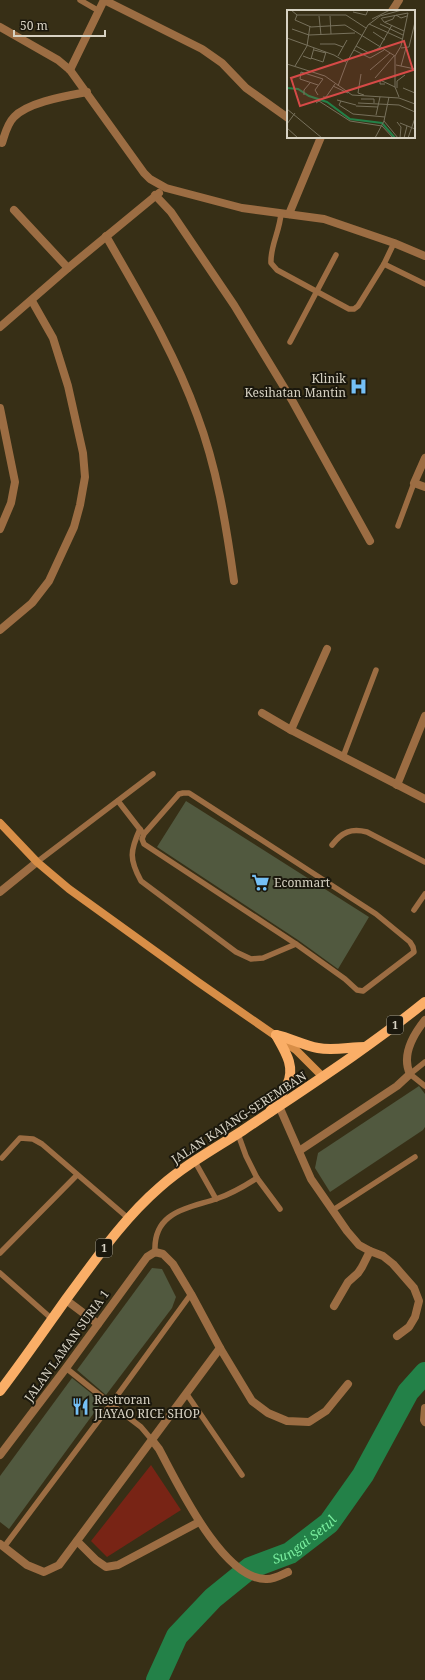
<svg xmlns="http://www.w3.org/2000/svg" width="425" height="1680" font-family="'Noto Serif',serif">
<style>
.green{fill:#782415}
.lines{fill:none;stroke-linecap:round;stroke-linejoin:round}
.river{stroke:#238148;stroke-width:22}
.building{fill:#51593f}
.lane{stroke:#9c6d43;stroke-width:5.5}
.street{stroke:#9c6d43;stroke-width:8}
.secondary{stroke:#d88e47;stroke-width:8}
.primary{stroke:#faae67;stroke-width:10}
.labels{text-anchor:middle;stroke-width:4;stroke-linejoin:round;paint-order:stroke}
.shield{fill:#1b180d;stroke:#9f9b8d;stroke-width:1}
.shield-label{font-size:11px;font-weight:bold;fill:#d8d3c4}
.poi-label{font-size:12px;fill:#d8d3c4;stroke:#1b180d;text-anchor:start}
.street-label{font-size:12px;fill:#d8d3c4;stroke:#1b180d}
.water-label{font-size:13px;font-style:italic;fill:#79ed9e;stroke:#1b180d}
.inset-river{fill:none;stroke:#238148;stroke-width:2}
.inset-road{fill:none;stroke:#77715c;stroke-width:1}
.view{fill:#d64a47;fill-opacity:0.15;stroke:#d64a47;stroke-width:2}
.inset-edge{fill:none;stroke:#d8d3c4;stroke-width:2}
</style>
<rect width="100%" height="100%" fill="#372f16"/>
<polygon class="green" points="151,1465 181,1510 107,1557 91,1541"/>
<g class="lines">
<path class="river" id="s1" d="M157 1680 177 1636 213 1598 250 1568 290 1553 329 1523 363 1475 408 1392 425 1373"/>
</g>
<g class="building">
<polygon points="186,801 369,917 338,969 298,940 157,847"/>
<polygon points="419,1086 425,1094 425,1127 423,1130 330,1192 315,1168 318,1153"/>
<polygon points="152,1268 162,1269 176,1297 172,1308 106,1395 77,1370"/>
<polygon points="72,1378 102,1402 9,1529 0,1522 0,1476"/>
</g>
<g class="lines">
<g class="lane">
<polyline points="80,0 99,11"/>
<path d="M281 213C280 231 270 246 271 263L277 270 349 309H354L358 306 384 264 394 243"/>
<polyline points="384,264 425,284"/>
<polyline points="290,342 336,255"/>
<polyline points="398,526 414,483"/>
<polyline points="343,757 376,670"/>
<polygon points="183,793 189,793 376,914 410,942 413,947 414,952 363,991 357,990 345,979 296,944 144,844 142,839 144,834 179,794"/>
<polyline points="118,801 142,832"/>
<path d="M140 829C130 851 129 859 141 881L236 952 251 959 263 958 296 944"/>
<path d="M332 845C342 832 351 828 367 832L425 862"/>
<polyline points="37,862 153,774"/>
<polyline points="414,910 425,894"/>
<polyline points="425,1062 410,1074 425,1086"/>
<polyline points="238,1134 246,1156 257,1178 280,1209"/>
<polyline points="2,1158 20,1138 33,1139 42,1144 128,1218"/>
<polyline points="194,1160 216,1199"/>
<polyline points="333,1210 415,1157"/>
<path d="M155 1252C153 1212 186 1209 216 1199 231 1194 243 1187 257 1178"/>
<polyline points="0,1253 77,1175"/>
<polyline points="0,1273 52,1319"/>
<polyline points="66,1368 111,1404 191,1294"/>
<polyline points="186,1393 242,1475"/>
<polyline points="4,1547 111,1404 141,1427 152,1440"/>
</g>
<g class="street">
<polyline points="104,0 202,49 222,63 246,88 288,118"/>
<polyline points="392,11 399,0"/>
<polyline points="0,27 58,60 70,70 144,173 150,179 166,188 242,208 324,219 394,243 425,256"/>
<polyline points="70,70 104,0"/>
<path d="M2 143C5 134 7 124 14 117 28 102 66 96 87 92"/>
<polyline points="155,195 171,212 234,305 293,402 370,541"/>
<polyline points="14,210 68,268"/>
<polyline points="289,214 321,137"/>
<path d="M106 236C139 294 174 351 197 415 217 468 226 524 234 581"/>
<polyline points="0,327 68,268 159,193"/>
<polyline points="0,408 15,482 11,503 0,529"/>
<polyline points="425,458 414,483 425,487"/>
<polyline points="0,630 32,603 49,581 74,527 80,505 85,477 83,453 68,386 53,338 32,301"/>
<polyline points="262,713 291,730 425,799"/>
<polyline points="291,730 327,649"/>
<polyline points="397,785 425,716"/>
<polyline points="0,892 37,862"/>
<polyline points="279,1106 311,1179 347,1231 359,1245 370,1251 383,1256 393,1264 414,1288 419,1301 415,1317 409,1327 397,1336"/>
<path d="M299 1151 397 1086 410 1074C401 1055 413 1035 425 1020"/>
<polyline points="66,1300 98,1324"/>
<polyline points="334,1306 348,1282 358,1273 362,1267 370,1251"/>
<polyline points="425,1408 424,1420 425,1422"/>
<path d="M152 1440 159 1449C177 1482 223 1581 267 1579 275 1579 281 1575 288 1572"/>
<polyline points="0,1455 66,1368 147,1257 155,1252 163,1254 173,1264 191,1294 220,1348 252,1401 268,1413 287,1421 309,1422 326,1411 348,1384"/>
<polyline points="77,1541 96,1560 106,1567 118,1565 199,1522"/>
<polyline points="0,1544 27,1565 44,1572 59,1565 220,1348"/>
</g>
<polyline class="secondary" points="0,823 37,862 69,889 198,982 296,1050 323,1077"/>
<g class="primary">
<path d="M276 1035C290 1038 303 1045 318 1048 333 1051 350 1047 365 1047"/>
<path d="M270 1112C274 1102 282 1094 287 1085 296 1067 285 1051 276 1035"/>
<path d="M0 1391C23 1361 45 1329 67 1298 96 1259 123 1219 160 1187 185 1165 214 1149 242 1131 304 1089 367 1049 425 1002"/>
</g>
</g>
<defs>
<symbol id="hospital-bare" viewBox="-9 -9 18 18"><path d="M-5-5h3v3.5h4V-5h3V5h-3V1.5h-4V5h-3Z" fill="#75c0f6" stroke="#1b180d" stroke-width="2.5" paint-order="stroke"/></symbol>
<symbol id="supermarket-bare" viewBox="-9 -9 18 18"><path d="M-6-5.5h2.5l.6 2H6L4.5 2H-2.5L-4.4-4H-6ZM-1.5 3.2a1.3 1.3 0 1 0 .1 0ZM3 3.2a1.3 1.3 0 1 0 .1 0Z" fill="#75c0f6" stroke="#1b180d" stroke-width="2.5" paint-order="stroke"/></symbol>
<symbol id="restaurant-bare" viewBox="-9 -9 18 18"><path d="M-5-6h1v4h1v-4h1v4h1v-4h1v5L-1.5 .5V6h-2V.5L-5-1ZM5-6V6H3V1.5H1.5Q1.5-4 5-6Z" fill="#75c0f6" stroke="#1b180d" stroke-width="2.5" paint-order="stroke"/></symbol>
</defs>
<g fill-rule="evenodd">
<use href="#hospital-bare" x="346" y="374" width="25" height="25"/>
<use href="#supermarket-bare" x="248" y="870" width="25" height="25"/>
<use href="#restaurant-bare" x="68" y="1394" width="25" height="25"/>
</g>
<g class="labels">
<g class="shield">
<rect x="387" y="1016" width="16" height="18" rx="3"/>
<rect x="96" y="1239" width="16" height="18" rx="3"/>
</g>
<g class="shield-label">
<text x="395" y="1029">1</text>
<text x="104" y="1252">1</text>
</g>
<g class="poi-label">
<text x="346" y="383" text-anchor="end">Klinik<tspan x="346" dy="14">Kesihatan Mantin</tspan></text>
<text x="274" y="887">Econmart</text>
<text x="94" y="1404">Restroran<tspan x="94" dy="14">JIAYAO RICE SHOP</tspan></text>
</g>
<g class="street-label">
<text transform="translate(239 1118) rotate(-33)" y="4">JALAN KAJANG-SEREMBAN</text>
<text transform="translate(67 1346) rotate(-54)" y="4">JALAN LAMAN SURIA 1</text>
</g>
<g class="water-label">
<text dy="5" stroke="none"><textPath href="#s1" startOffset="210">Sungai Setul</textPath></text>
</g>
</g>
<g transform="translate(287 10)">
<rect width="128" height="128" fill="#372f16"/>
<path class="inset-river" d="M0 78 11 79 22 86 40 92 63 109 95 113 108 128"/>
<path class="inset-road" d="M4 0 10 5H59L79 18M66 2 79 5 81 0M10 5 8 10 24 17 58 15 108 46M109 5 114 8 120 6M32 6 34 25M43 6 44 24M94 8 97 12 117 21M95 8 121 3 114 36 108 46V77L112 87M85 9 103 0M98 12 106 9 108 5M82 14 115 29M93 14 116 25M5 19 22 25M86 22 98 30M22 25 68 23M0 28 47 45 59 52M33 34H48L56 37M69 36 82 43 92 38 105 15M114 38 122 37 128 12M27 40 39 43M67 40 83 48 97 40M16 46 24 49 27 38M51 46 60 30M24 48 36 52 39 42M0 54 38 66 65 85 112 88 128 94M109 55 128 59M8 56 20 36 23 16M114 56 119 38M83 60 103 43M74 64 71 83 77 85M88 68 107 46M98 74H93V70L108 77M31 75 13 69 14 62 36 69 28 80 31 85M46 76 61 83M51 76 60 52 81 15 93 6 115 0M110 78V71L118 65M116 78 128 83M17 85V80L23 73M36 87H39L48 74M74 89H87V93M50 90 69 95M54 91 52 95 66 104 98 107M29 93 32 91 63 111 95 116M71 93 112 95 128 102M69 96 91 97M0 99 35 128M89 105 93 87M97 111 111 128M110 112 114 117 113 128M113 113 128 119M0 114 8 103M95 116 106 128M0 118 11 128M88 128 97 111 102 87M117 128 120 116M121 128 128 108"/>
<path class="view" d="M117 31 126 60 13 96 4 68Z"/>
<rect width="128" height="128" class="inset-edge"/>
</g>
<path d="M14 30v6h91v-6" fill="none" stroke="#d8d3c4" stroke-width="2"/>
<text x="20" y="30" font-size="12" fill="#d8d3c4" stroke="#1b180d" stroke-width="3" paint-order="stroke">50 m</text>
</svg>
